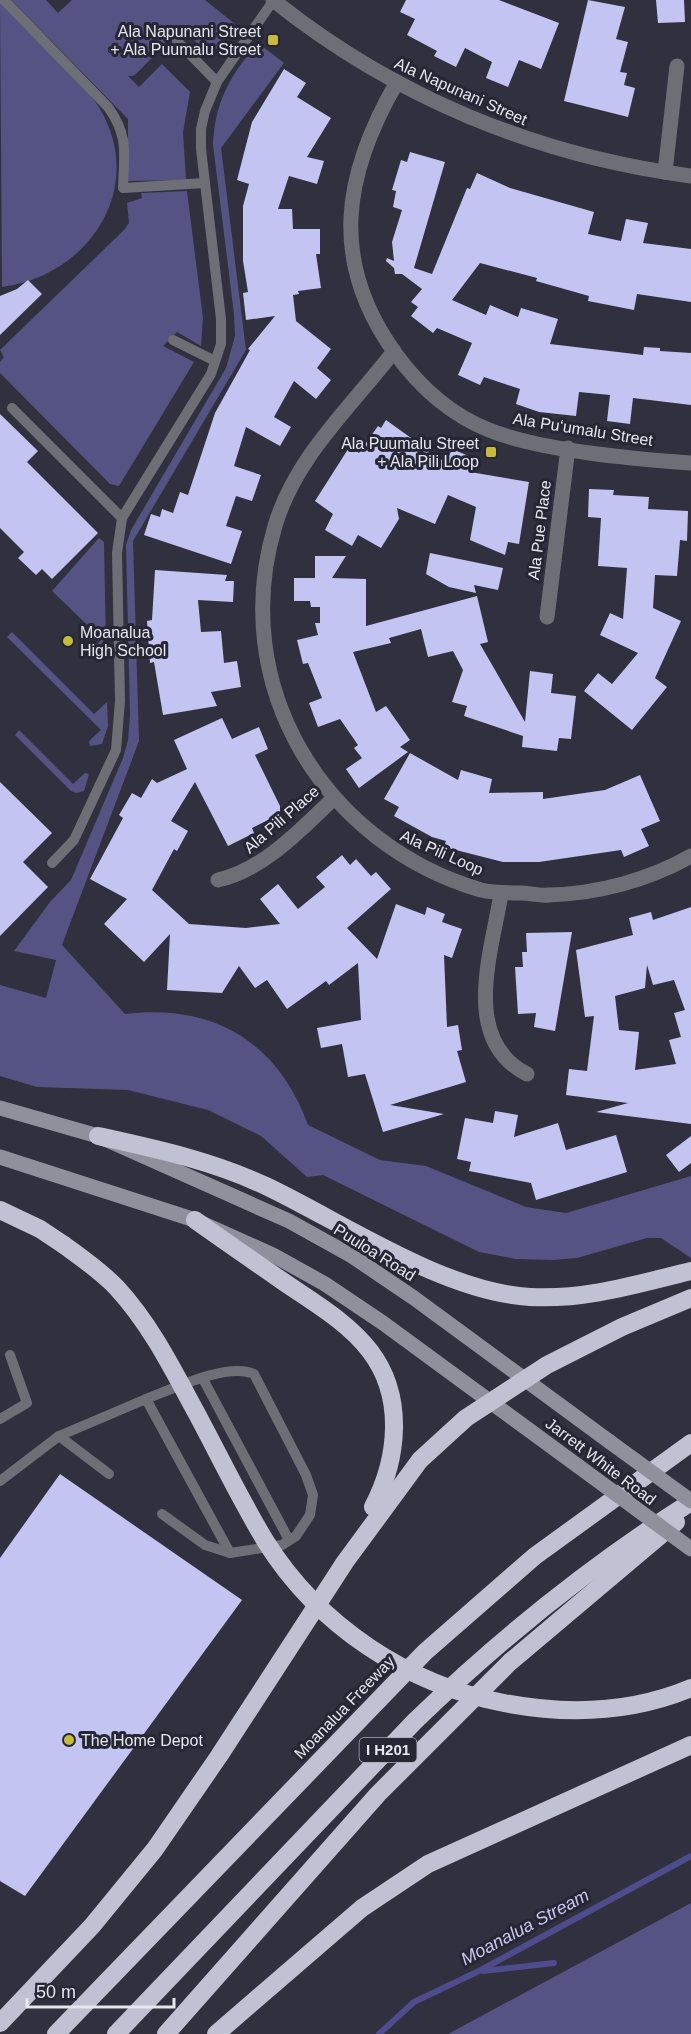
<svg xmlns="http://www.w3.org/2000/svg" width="691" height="2034" font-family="Arial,sans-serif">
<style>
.green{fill:#545384}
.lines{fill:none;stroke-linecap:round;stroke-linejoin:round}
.stream{stroke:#4f4c8e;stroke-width:6}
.building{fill:#c3c4f2;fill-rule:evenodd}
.service{stroke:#6e6e76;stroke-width:10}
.minor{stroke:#6e6e76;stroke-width:15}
.tertiary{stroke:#6e6e76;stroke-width:15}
.secondary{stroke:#8f909c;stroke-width:15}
.motorway{stroke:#c0c1d3;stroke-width:18}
.secondary-bridge{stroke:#8f909c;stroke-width:15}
.motorway-bridge{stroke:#c0c1d3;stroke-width:18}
.poi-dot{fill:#c7bb3b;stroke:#262634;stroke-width:2}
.labels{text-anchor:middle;stroke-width:6;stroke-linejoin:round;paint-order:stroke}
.shield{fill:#262634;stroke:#acacb7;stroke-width:1.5}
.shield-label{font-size:15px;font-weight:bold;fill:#e6e6ef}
.poi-label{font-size:16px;fill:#e6e6ef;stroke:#262634;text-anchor:end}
.street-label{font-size:16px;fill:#e6e6ef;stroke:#262634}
.water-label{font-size:18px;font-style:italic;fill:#c7c9f0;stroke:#262634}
</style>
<rect width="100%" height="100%" fill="#30303e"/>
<g class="green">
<polygon points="11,0 46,0 58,13 72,0 205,0 235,24 211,56 181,28 137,73 133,76 128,76 139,87 162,64 190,92 183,132 186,180 128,181 128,119"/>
<path d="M0 2C29 32 80 75 100 109 147 189 88 276 2 287Z"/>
<path d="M258 43 284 63 221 148 246 350 133 541 139 741 62 945 125 1014C213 1003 278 1042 308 1125L380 1160 426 1166 526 1207 566 1213 691 1176V1258L661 1238H647L577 1258 553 1260 516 1259 479 1252 323 1175 307 1177 261 1136 208 1110 128 1090 37 1087 0 1076V985L46 998 56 960 14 951 50 902 71 880 123 758 128 740 130 715 126 545 131 530 226 368 235 336 234 314 213 145C215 101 230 76 258 43Z"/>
<polygon points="187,191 203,318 201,346 177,332 163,346 194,362 119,486 110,484 0,373 0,362 4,357 0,350 124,230 129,223 127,203 142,198 141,193"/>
<polygon points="99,538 104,542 106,647 100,655 89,653 102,639 52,591"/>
<polygon points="12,632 94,714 107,702 108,726 102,744 90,746 89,741 101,730 7,637"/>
<polygon points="19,730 73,784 85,773 89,774 84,791 76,793 71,791 15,735"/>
<polygon points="691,1903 691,2034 448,2034 678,1910"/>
</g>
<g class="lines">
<g class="stream">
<polyline points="483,1971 554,1963"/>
<polyline points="379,2034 414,2002 479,1971 691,1856"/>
</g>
</g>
<g class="building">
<polygon points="406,0 499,0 559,23 541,69 519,60 508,87 486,78 492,62 465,48 456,67 434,56 437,51 407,35 415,19 400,12"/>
<polygon points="588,0 625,7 616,39 628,42 620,72 627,73 624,85 635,88 628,117 564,101"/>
<polygon points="656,0 684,0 685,22 658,23"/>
<polygon points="284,69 306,83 297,97 331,118 307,157 324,161 317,184 289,176 278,209 292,209 293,229 320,229 320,254 316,254 321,288 298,291 299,294 293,295 296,321 331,349 317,368 331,380 316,399 294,381 274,417 291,427 280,446 246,427 234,466 261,475 252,501 236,496 226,526 242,531 231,564 144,535 151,514 160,517 162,509 173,513 180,492 188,495 215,413 250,350 248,349 275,316 246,320 243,293 248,292 243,261 243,206 249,184 237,180 252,122"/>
<polygon points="410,152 445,162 414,268 432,274 467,188 470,189 477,173 510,188 594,212 588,234 621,241 626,219 648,223 643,243 691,249 691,302 637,294 634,310 588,301 589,296 536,281 537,278 480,263 452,300 486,315 490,305 518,317 521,308 558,319 550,344 643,355 644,347 660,348 660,351 691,353 691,405 633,398 630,424 607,421 610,395 579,392 576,416 539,412 516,404 520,389 484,377 480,385 458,375 472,343 437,328 433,333 411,316 418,307 411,302 422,289 402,274 395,274 394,268 386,261 387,258 394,261 392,242 402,210 393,207 396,191 392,190 401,160 407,162"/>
<polygon points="28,280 42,294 0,335 0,296 17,289"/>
<polygon points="0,414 38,451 27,462 98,533 52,579 42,569 36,575 18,558 24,552 0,528"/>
<polygon points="386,420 446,463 452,449 476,459 470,472 529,482 519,544 508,542 505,555 470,540 476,507 448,495 435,524 397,508 399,519 381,548 358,535 352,546 325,530 333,514 315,501 350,446 359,453 378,426 381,428"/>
<polygon points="589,489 614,490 613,495 649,497 648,509 688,511 687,541 680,540 677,576 655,575 653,608 681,621 655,678 667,687 632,730 584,691 598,673 612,684 638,653 600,635 610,613 623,619 627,568 598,566 601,518 588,517"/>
<polygon points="430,553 503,568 498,590 474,585 476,593 449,587 426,574"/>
<polygon points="315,556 346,556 332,578 366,579 366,626 477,596 488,642 480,644 525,722 530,671 553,674 551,693 576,696 571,739 559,738 557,751 522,747 523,736 464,716 467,706 452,702 463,670 453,651 428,657 421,629 389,638 391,643 353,652 376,712 386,706 410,740 400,747 408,752 359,788 346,769 362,758 354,748 358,745 340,719 318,727 309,703 322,698 308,663 303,664 297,640 318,635 315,623 320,623 320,607 311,607 310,601 294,601 294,578 315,578"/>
<polygon points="155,570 227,575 225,581 234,581 233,602 198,600 201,632 221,631 224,663 237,661 241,687 211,692 217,706 163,715 154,662 150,663 147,621 152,620"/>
<polygon points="222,718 232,739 259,727 268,749 255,755 280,806 280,814 252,828 254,833 228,846 195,782 171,821 188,831 177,851 174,849 152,890 189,924 246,928 280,924 260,899 278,884 298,909 325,887 316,877 342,855 350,865 356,859 371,876 376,872 391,889 347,928 377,959 396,904 425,915 427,907 445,914 442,922 462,929 452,958 444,955 447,1027 458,1025 462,1050 457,1051 466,1082 390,1105 444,1114 383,1132 365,1074 348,1077 342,1044 321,1048 317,1028 361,1020 358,963 329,985 326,981 287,1009 267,980 255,988 239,966 222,993 167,990 170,934 144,962 104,924 127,899 90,879 123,818 119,815 132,793 141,798 152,779 157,783 187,769 174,740"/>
<polygon points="410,753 458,780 461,770 492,779 489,793 543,792 543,799 605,790 640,775 660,821 641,829 649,846 624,857 621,850 539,862 503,862 444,847 446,841 432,837 394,816 399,807 384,799"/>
<polygon points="0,782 52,833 23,862 48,887 0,936"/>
<path d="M691 907V1124L596 1112 628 1103 566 1095 569 1069 587 1071 594 1016 585 1017 576 950 633 935 629 918 651 912 653 920ZM647 965 653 985 674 980 685 1010 674 1013 681 1037 669 1040 676 1064 635 1070 639 1032 619 1030 615 996 645 988Z"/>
<polygon points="572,932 555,1031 534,1027 536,1013 518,1014 515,967 523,967 522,952 527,952 526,933"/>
<polygon points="495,1111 518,1115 514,1137 558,1123 566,1150 616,1135 627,1172 536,1200 531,1183 469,1171 471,1162 457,1159 465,1118 493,1123"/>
<polygon points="691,1136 691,1163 679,1172 666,1155"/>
<polygon points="60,1474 242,1600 25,1896 0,1881 0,1558"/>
</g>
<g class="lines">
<g class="service">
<path d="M4 0 108 107C129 136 124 154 123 188L205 183"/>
<polyline points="177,41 217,82"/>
<polyline points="173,340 215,361"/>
<polyline points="12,408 122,518"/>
<polyline points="52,863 74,840 116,750 120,701 117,553 122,518 211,374 221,344 221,319 201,149 201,129 205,111 217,82 273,1"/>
<polyline points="203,1379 289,1540"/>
<path d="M146 1399C173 1389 227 1362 254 1374L306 1475 313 1495 310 1515 296 1536 282 1545 230 1553"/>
<polyline points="0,1419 27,1403 10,1355"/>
<polyline points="59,1436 109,1474"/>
<polyline points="0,1481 59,1436 146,1399 230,1553 205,1545 162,1514"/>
</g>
<g class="minor">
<path d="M397 82C343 175 329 261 395 353 419 386 451 415 489 430 541 451 634 459 691 463"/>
<polyline points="665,172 677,66"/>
<path d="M394 351C352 406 295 457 275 526 227 686 324 844 481 890 494 893 507 893 521 893 530 893 539 896 548 895 597 894 649 880 691 856"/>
<polyline points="547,617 568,448"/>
<path d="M218 880C265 869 300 830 334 798"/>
<path d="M501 894C492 951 460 1040 527 1074"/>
</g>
<path class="tertiary" d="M273 0C394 97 537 156 691 176"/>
<g class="secondary">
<polyline points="0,1108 98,1136 289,1221 352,1256 414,1298 610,1442"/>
<polyline points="0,1157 195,1220 273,1255 325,1284 383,1323 578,1466"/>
</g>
<g class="motorway">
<path d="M98 1136C157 1149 213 1161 268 1187 345 1224 444 1292 530 1297 586 1300 637 1284 691 1271"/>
<polyline points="0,1210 40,1229 64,1245"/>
<path d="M195 1220C223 1240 252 1260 281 1280 311 1301 347 1321 370 1351 405 1397 398 1459 373 1507"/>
<polyline points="0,2023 92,1926 155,1849 219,1756 345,1562 420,1460 466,1418 547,1365 622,1327 691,1298"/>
<polyline points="56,2034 425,1652 535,1556 691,1443"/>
<path d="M116 2034 415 1721C501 1638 590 1566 691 1502"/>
<polyline points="166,2034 378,1794 510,1662 676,1522"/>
<polyline points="216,2034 362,1908 428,1864 691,1745"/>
</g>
<g class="secondary-bridge">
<polyline points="610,1442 691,1501"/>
<polyline points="578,1466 691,1549"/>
</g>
<path class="motorway-bridge" d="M64 1245C82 1258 102 1272 117 1288 151 1325 173 1370 197 1414 220 1457 241 1501 266 1542 318 1625 408 1685 504 1703 567 1715 631 1713 691 1688"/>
</g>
<g class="poi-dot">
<rect x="267" y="34" width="12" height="12" rx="3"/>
<rect x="485" y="446" width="12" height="12" rx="3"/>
<circle cx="68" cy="641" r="6"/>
<circle cx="69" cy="1740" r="6"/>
</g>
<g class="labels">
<rect class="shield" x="359.5" y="1738" width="57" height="24" rx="4.5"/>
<g class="shield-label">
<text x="388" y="1755">I H201</text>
</g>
<g class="poi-label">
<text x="261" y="37">Ala Napunani Street<tspan x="261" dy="18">+ Ala Puumalu Street</tspan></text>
<text x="479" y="449">Ala Puumalu Street<tspan x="479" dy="18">+ Ala Pili Loop</tspan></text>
<text x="80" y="638" text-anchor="start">Moanalua<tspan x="80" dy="18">High School</tspan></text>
<text x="81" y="1746" text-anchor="start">The Home Depot</text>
</g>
<g class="street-label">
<text transform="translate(461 91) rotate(24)" y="6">Ala Napunani Street</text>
<text transform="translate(583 429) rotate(9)" y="6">Ala Puʻumalu Street</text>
<text transform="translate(539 530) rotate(-83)" y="6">Ala Pue Place</text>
<text transform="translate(281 819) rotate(-41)" y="6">Ala Pili Place</text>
<text transform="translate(442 852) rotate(24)" y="6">Ala Pili Loop</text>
<text transform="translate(375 1252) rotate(32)" y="6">Puuloa Road</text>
<text transform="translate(601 1461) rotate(37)" y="6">Jarrett White Road</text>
<text transform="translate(344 1707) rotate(-46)" y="6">Moanalua Freeway</text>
</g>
<g class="water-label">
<text transform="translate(525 1927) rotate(-28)" y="6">Moanalua Stream</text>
</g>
</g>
<path d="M27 1998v9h147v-9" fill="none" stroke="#e6e6ef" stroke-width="3"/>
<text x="36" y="1998" font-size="18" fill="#e6e6ef" stroke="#262634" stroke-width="4.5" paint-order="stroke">50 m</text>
</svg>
